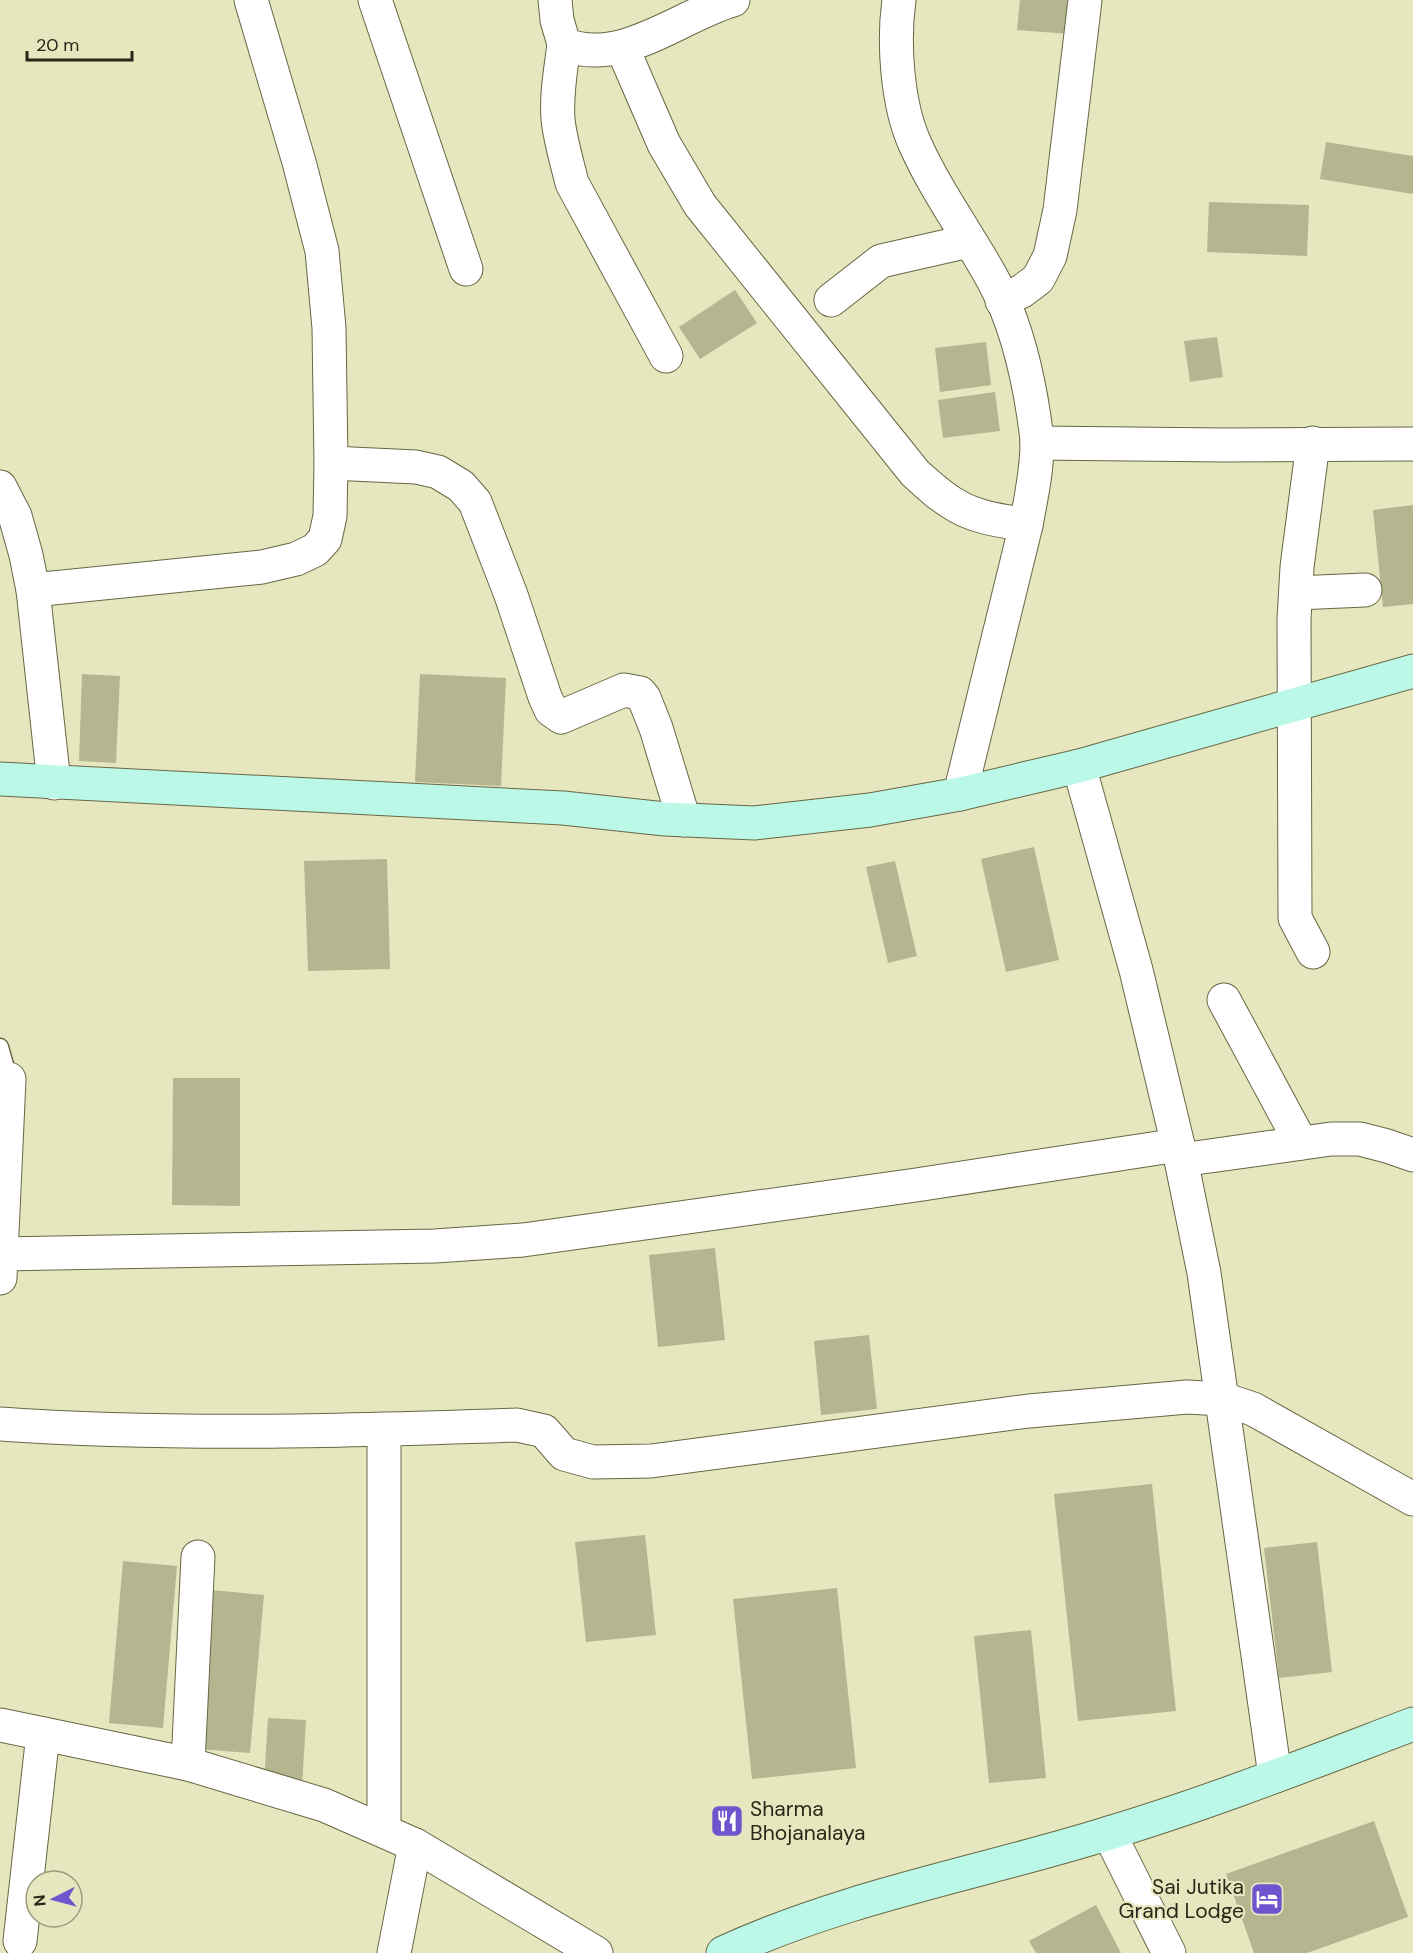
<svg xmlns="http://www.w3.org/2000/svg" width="1413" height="1953" font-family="'DM Sans',sans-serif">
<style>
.building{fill:#b5b690}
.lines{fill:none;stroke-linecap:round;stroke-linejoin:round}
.lane-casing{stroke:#676744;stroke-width:19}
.street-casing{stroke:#676744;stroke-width:35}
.secondary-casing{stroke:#676744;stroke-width:35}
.lane{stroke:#fff;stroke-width:16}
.street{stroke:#fff;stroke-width:33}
.secondary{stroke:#bcf8e8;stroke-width:33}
.labels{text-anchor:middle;stroke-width:4.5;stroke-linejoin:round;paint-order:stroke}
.poi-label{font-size:21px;fill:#282819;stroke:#e6e7bf;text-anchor:start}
</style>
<rect width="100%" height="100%" fill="#e6e7bf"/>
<g class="building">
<polygon points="1020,0 1072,0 1069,34 1017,30"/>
<polygon points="1326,142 1413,156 1413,194 1320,179"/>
<polygon points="1209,202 1309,205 1307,256 1207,252"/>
<polygon points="735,290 757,323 700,359 679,327"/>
<polygon points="1217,337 1223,377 1190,382 1184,341"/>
<polygon points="986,342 991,385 940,392 935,348"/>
<polygon points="995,392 1000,431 943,438 938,400"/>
<polygon points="1413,505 1413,604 1383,607 1373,510"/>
<polygon points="82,674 120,676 116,763 79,761"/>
<polygon points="420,674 506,678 501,786 415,782"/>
<polygon points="1034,847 1059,960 1006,972 981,859"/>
<polygon points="387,859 390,969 308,971 304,861"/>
<polygon points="895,861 917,956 888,963 866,867"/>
<polygon points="173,1078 240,1078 240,1206 172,1205"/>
<polygon points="715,1248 725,1340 658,1347 649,1255"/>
<polygon points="869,1335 877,1409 821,1415 814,1341"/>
<polygon points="1152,1484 1176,1711 1078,1721 1054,1494"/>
<polygon points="645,1535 656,1635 586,1642 575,1542"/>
<polygon points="1317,1542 1332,1672 1279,1678 1264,1548"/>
<polygon points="123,1561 177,1566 163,1728 109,1723"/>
<polygon points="837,1588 856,1768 752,1779 733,1599"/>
<polygon points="212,1590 264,1595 250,1753 198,1749"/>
<polygon points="1031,1630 1046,1778 989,1783 974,1636"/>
<polygon points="268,1718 306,1720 302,1786 264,1783"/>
<polygon points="1374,1821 1408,1917 1307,1953 1254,1953 1226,1874"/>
<polygon points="1096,1905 1121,1953 1036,1953 1029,1941"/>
</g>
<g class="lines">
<defs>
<polyline id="lane" points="0,1047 9,1079"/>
<g id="street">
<polyline points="375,0 466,269"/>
<path d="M555 0 557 20 564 44C620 68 681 15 733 0"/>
<path d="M899 0C893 43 897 104 915 144 936 191 967 233 992 278 1015 320 1027 370 1034 417 1035 426 1037 435 1037 444 1037 471 1031 498 1026 525L960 794"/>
<path d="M564 44C561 69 556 94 558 119 560 140 567 162 572 183L666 356"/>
<path d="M622 47 664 144 700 205 915 473C928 485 941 497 957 506 977 518 1004 521 1026 525"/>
<polyline points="831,300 881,261 969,241"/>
<polyline points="1002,301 1022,291 1038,279 1050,256 1060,210 1085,0"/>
<polyline points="1037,443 1224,445 1413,444"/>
<polyline points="1313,443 1297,567 1294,619 1295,918 1313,952"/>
<polyline points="331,463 416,467 438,472 461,486 475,502 511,595 545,697 551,710 561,717 624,690 640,693 644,698 656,728 684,820"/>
<polyline points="0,487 15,516 26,555 33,590 54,783"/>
<polyline points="33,590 262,567 296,559 315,550 325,539 330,516 331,463 329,328 322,251 299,162 251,0"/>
<polyline points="1296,593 1365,590"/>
<polyline points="1079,766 1136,970 1178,1145 1204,1273 1275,1776"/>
<polyline points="1224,1000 1301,1143"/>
<polyline points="1181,1160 1331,1139 1360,1139 1387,1146 1413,1155"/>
<polyline points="2,1254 435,1246 523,1240 916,1185 1178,1145"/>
<polyline points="0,1278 9,1079"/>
<path d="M0 1424C172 1436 345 1431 517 1425L544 1431 564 1454 593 1462 651 1461 1029 1411 1187 1397 1223 1399 1253 1409 1413 1499"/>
<polyline points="384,1430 384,1830"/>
<polyline points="0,1725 188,1764 324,1805 415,1845 596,1953"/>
<polyline points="188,1764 198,1557"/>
<polyline points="1109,1833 1169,1953"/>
<polyline points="20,1941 43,1734"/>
<polyline points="394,1953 415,1845"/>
</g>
<g id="secondary">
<polyline points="0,779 563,808 665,819 754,823 870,810 960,794 1079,766 1413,671"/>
<path d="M723 1953C846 1896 981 1873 1109 1833 1212 1802 1313 1762 1413 1724"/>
</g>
</defs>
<use href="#lane" class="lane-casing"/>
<use href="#street" class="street-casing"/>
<use href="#secondary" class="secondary-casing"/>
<use href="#lane" class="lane"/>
<use href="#street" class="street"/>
<use href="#secondary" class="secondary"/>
</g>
<defs>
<symbol id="restaurant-square" viewBox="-11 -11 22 22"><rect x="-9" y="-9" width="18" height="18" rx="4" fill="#6f54ce" stroke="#e6e7bf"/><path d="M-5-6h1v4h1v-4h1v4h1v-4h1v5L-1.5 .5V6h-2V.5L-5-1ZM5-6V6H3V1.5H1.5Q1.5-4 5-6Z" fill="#fff"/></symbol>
<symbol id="hotel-square" viewBox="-11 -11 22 22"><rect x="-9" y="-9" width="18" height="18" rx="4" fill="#6f54ce" stroke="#e6e7bf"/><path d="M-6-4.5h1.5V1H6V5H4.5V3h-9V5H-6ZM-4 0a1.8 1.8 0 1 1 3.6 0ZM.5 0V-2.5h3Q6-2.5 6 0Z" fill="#fff"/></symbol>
</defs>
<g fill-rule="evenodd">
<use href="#restaurant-square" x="708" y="1802" width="38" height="38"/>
<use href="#hotel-square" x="1248" y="1880" width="38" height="38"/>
</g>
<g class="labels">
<g class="poi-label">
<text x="750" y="1816">Sharma<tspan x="750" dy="24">Bhojanalaya</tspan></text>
<text x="1244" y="1894" text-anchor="end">Sai Jutika<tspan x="1244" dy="24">Grand Lodge</tspan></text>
</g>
</g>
<g transform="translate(54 1899) rotate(264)"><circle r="28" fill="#e6e7bf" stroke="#9a9b7d" stroke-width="1.5"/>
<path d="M0-4.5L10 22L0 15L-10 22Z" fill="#6f54ce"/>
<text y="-9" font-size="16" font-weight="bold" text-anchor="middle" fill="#282819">N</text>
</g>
<path d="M27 51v9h105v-9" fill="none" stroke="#282819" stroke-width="3"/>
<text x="36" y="51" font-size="18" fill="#282819" stroke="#e6e7bf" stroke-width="4.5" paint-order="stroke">20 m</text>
</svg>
